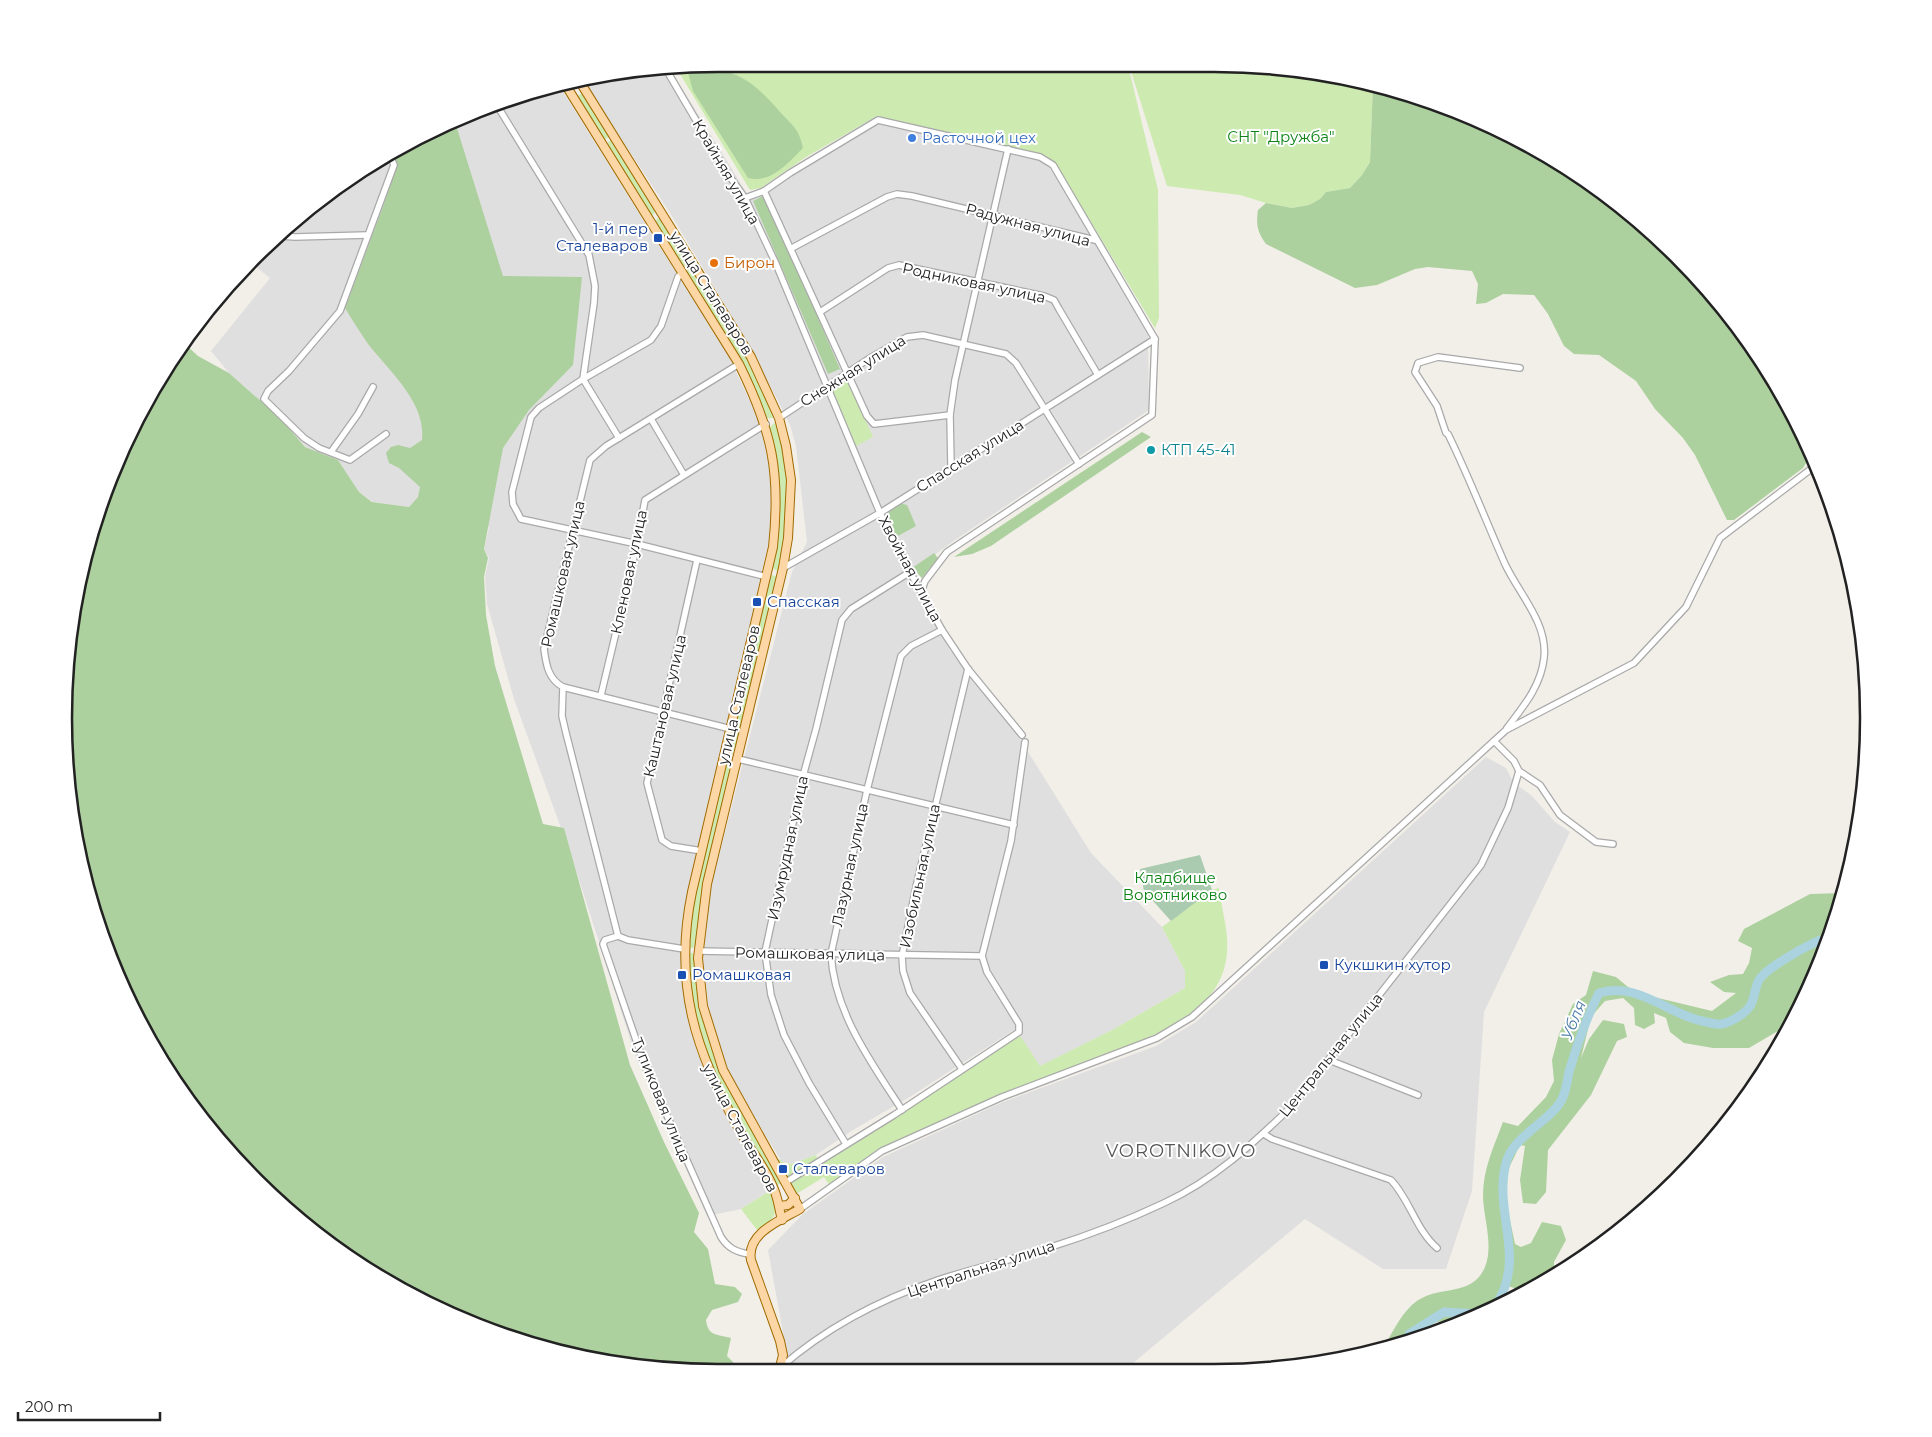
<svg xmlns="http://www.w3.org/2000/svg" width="1932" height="1437" font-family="Montserrat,sans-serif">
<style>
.residential{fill:#e0dfdf}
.grass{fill:#cdebb0}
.forest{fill:#add19e}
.cemetery{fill:#aacbaf}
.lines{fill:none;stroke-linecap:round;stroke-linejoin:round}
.river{stroke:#aad3df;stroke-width:9}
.minor-casing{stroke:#a9a9a9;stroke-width:8}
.major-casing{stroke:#a06b00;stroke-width:10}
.minor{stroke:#fff;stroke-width:5.5}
.major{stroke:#fcd6a4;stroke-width:8}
.shop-dot{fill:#3f7fe0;stroke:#fff;stroke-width:2}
.transit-dot{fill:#1a4fb4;stroke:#fff;stroke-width:2}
.food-dot{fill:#e8710a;stroke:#fff;stroke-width:2}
.culture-dot{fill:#0f9aa8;stroke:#fff;stroke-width:2}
.labels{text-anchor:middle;stroke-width:4;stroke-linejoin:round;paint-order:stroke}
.park-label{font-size:15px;fill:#0c8416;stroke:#fff}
.shop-label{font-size:15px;fill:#366cbe;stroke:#fff;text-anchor:start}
.street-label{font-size:15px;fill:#222;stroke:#fff}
.transit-label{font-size:15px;fill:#164399;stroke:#fff;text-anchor:start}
.food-label{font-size:15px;fill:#c56008;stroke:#fff;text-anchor:start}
.culture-label{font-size:15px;fill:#0d838f;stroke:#fff;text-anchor:start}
.water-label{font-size:16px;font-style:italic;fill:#4a7aab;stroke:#fff}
.quarter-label{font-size:18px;letter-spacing:1px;fill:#555;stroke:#fff}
.rim{fill:none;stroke:#222;stroke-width:2.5}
</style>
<rect width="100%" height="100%" fill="#f2efe9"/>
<g class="residential">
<polygon points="671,70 751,200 878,122 1043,161 1053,172 1148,335 1149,410 955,540 933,556 910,580 950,650 1017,734 1091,853 1162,927 1185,971 1185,988 1114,1029 1039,1067 1019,1034 1014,1030 908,1098 853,1130 816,1155 791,1164 782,1162 736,1087 718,1047 708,1004 703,956 711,887 792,572 807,542 796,446 790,425 776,397 728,310 670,213 584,82"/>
<polygon points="559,85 730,359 760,422 772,484 773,515 768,545 688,893 681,953 685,1000 697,1052 716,1097 771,1190 741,1209 707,1216 636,1057 573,861 514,699 487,604 485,577 489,558 484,549 489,527 418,497 409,507 373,502 359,492 338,460 305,447 281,419 229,373 211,351 270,278 250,262 255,256 391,152 549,86"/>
<polygon points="1486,757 1506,768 1513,782 1532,796 1555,822 1570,832 1484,1012 1472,1191 1446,1269 1383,1269 1305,1219 1126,1369 790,1371 768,1250 803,1214 883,1157 1003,1102 1156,1046 1196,1022"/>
</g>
<g class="grass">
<polygon points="719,64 1128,65 1158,190 1159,318 1155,328 1057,166 1045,155 877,116 806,157 761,188 750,190 677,69"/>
<polygon points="1129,65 1256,65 1373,84 1370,162 1362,175 1350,188 1326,192 1320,199 1309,205 1292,208 1266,203 1240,195 1167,186"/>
<polygon points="582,93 586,96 610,136 604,140 578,100 578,96"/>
<polygon points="611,139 613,140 656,209 653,215 649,214 606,145"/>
<polygon points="660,217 750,360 774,413 773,418 766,418 742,364 655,221"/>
<polygon points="847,380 873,437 856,446 832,389"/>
<path d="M774 423C792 435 790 554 777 571L771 567 777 538 769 428Z"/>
<polygon points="772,575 778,577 734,755 728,751 769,577"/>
<polygon points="729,759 734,761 706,878 695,947 688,949 690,910 726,761"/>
<path d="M1219 888C1221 905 1226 922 1227 938 1231 993 1191 1018 1147 1038L992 1098 895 1141 880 1149 830 1186 824 1177 798 1193H794L791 1181 1019 1034 1040 1066 1114 1029 1185 988V971L1162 927 1212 890Z"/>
<path d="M689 952 695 954C698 983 700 1013 709 1041 724 1092 758 1135 782 1183L777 1185 740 1126 705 1056 690 995Z"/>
<polygon points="816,1155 818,1160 791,1177 785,1176 777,1161 780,1159 782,1162 791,1164"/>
<path d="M771 1190C777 1213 779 1217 757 1230L741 1209Z"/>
</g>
<g class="forest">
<path d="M691 67C737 68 752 80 781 113 794 127 799 129 803 148 788 163 771 184 748 178L693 91 688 73Z"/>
<path d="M1373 84 1503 131 1577 174 1676 255 1733 320 1801 429 1811 455 1803 468 1734 520H1727L1695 455 1683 438 1655 409 1636 381 1599 355 1574 354 1564 346 1548 314 1534 295 1503 294 1486 303 1476 304 1478 284 1472 271 1428 267 1415 269 1377 285 1355 288 1266 244C1257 232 1256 224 1258 210L1266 203 1292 208 1309 205 1320 199 1326 192 1350 188 1362 175 1370 162Z"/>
<path d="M456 125 503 276 582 277 573 365 529 410 503 448 484 549 488 558 484 577 486 615 495 666 543 824 564 828 630 1065 664 1142 699 1213 694 1232 708 1249 715 1284 735 1287 742 1294 738 1302 712 1310 706 1320C708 1336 716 1334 731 1338L727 1356 733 1362V1371L675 1372 549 1351 391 1286 287 1211 199 1117 113 969 86 888 65 762 76 590 131 429 174 355 184 343 198 356 229 373 281 419 305 447 338 460 359 492 372 502 409 507 418 497 420 487 399 468 389 463 386 453 391 447 398 445 410 448 422 440C426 402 389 371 368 344 360 332 352 320 345 308L384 204 396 162 393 151Z"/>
<polygon points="765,195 840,369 828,374 753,201"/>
<polygon points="1142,432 1151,437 991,546 972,554 954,557"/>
<polygon points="899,503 907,505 916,526 896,537 888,517 889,512"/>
<polygon points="934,553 938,558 922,578 912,568"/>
<path d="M1842 893 1833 929 1790 1024 1749 1048H1713L1684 1043 1670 1032 1666 1018 1654 1013 1655 1023 1644 1029 1635 1025 1634 1008 1623 998 1605 1001 1591 1017 1581 1058 1589 1039 1603 1020 1624 1024 1627 1037 1617 1041 1591 1095 1548 1150 1546 1192 1536 1204 1523 1203 1520 1180 1525 1146 1520 1145 1508 1170 1506 1201 1515 1244 1521 1247 1531 1243 1542 1222 1561 1226 1566 1240 1554 1262V1271L1522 1290 1507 1286 1494 1306 1471 1320 1436 1322 1417 1336 1385 1345C1394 1330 1404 1308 1420 1299 1442 1286 1473 1296 1485 1267 1494 1245 1483 1217 1483 1195 1483 1169 1494 1146 1503 1122L1518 1126 1546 1097 1554 1081 1552 1060 1559 1034 1573 1004 1586 995 1593 971 1616 977 1628 987 1654 997 1712 1011 1736 993 1724 992 1710 982 1729 975 1743 974 1749 963 1752 948 1738 941 1744 929 1810 894Z"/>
</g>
<polygon class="cemetery" points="1200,855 1212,890 1171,921 1144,891 1140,869"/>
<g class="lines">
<g class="river">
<path d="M1496 1305C1527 1257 1493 1213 1506 1163 1513 1136 1549 1122 1561 1101 1566 1093 1567 1081 1569 1072 1577 1045 1586 1018 1599 993 1639 981 1669 1016 1707 1022 1711 1023 1718 1025 1722 1024 1731 1022 1749 1012 1752 1002 1755 995 1755 987 1759 980 1766 968 1816 939 1829 938"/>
<polyline points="1408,1338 1409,1334 1444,1312 1480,1314"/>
</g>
<defs>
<g id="minor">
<polyline points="667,71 727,173 745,198 776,264 880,513 910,572 942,630 968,669 1022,735"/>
<polyline points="498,107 589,255 595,286 594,303 583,379 619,438"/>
<polyline points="764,191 867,416 874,424 950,415"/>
<polyline points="745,198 764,191 790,173 878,120 1040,157 1053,165 1155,339 1152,415 947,552 925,581 922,590"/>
<polyline points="281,236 295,237 367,235"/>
<polyline points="792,248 887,197 897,194 912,196 1095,240"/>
<polyline points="682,273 678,277 661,326 651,340 583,379 539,408 531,417 512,492 513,504 521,519 637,544 767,577"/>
<polyline points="820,312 888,268 899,265 1044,296 1054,300 1059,309 1098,375"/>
<polyline points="779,418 870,358 907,337 923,335 1006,354 1016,363 1079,464"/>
<polyline points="651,419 684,475"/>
<polyline points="386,434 350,460 319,448 304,438 264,399 268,391 289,371 340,311 394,165 389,153"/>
<polyline points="331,452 358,414 373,387"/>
<polyline points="951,466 950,415 955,380 1008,149"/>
<polyline points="697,560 647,783 662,840 671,846 702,851"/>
<polyline points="783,568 880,513 1155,339"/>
<polyline points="563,687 731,729"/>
<polyline points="601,695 637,544 645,500 766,424"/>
<path d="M1507 728C1523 707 1541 686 1544 658 1548 623 1519 594 1505 564 1486 521 1469 477 1448 434L1446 433 1437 406 1415 372 1418 363 1438 357 1520 368"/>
<polyline points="738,759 1014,825"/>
<polyline points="1519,771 1540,785 1560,815 1596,842 1613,844"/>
<path d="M618 936 566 733 562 716 563 687C548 679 546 664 544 649L590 460 606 446 739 364"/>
<path d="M618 936 605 940 603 944 645 1066 721 1237C728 1248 736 1252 749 1254"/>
<polyline points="618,936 628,940 684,949"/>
<polyline points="698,951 982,956"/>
<polyline points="1329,1060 1418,1095"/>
<polyline points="962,1069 910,993 903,971 902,956 916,887 968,669"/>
<path d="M902 1110C871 1062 834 1012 831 954L867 790 901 656 911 646 942 630"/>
<path d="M1264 1134 1272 1139 1391 1180C1410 1200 1416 1230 1437 1248"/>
<polyline points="846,1144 809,1083 784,1035 771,995 765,952 803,776 816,729 842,620 851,609 910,572"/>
<polyline points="786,1182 894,1115 1019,1032 1019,1024 987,972 982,956 1011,841 1025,742"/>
<polyline points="800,1209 882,1151 1002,1097 1157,1038 1192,1017 1506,730 1634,663 1686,607 1720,538 1815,466"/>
<path d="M781 1367C826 1328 879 1300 935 1281 973 1268 1013 1260 1051 1247 1089 1235 1128 1220 1164 1203 1214 1180 1254 1143 1293 1105L1481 865 1508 808 1519 771 1514 761 1494 741"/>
</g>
<g id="major">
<path d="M580 82 751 357 779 418 786 446 791 480 788 538 783 568 707 884 698 958 703 1006 723 1070 800 1209C781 1220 746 1233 751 1260L780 1341 783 1355 779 1371"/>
<path d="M565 84 739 364C772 431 781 472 773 547L692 892C673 983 695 1052 740 1131 750 1150 765 1167 773 1187 778 1197 779 1209 782 1220"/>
<polyline points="779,1206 788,1205 795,1198"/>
</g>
</defs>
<use href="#minor" class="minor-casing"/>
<use href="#major" class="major-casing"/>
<use href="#minor" class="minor"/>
<use href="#major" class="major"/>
</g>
<circle class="shop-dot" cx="912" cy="138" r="5"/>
<g class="transit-dot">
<rect x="653" y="233" width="10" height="10" rx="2.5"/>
<rect x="752" y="597" width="10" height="10" rx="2.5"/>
<rect x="1319" y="960" width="10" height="10" rx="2.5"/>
<rect x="677" y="970" width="10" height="10" rx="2.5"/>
<rect x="778" y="1164" width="10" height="10" rx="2.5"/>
</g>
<circle class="food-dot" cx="714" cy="263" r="5"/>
<circle class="culture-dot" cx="1151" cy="450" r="5"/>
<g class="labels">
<g class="park-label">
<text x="1281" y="142">СНТ "Дружба"</text>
<text x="1175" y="883">Кладбище<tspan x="1175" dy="17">Воротниково</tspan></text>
</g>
<g class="shop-label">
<text x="922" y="143">Расточной цех</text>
</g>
<g class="street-label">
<text transform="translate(726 172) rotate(60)" y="5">Крайняя улица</text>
<text transform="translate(1028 225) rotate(15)" y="5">Радужная улица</text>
<text transform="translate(974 283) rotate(12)" y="5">Родниковая улица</text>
<text transform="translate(711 293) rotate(58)" y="5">улица Сталеваров</text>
<text transform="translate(853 371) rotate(-32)" y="5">Снежная улица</text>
<text transform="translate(970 456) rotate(-32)" y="5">Спасская улица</text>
<text transform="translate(910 569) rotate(62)" y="5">Хвойная улица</text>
<text transform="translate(629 572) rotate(-78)" y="5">Кленовая улица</text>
<text transform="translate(563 574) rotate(-77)" y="5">Ромашковая улица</text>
<text transform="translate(739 695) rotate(-77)" y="5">улица Сталеваров</text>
<text transform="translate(665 706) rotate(-77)" y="5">Каштановая улица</text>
<text transform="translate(788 848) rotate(-78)" y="5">Изумрудная улица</text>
<text transform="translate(850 865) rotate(-78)" y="5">Лазурная улица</text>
<text transform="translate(920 876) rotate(-78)" y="5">Изобильная улица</text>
<text transform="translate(810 954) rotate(1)" y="5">Ромашковая улица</text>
<text transform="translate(1331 1055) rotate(-51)" y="5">Центральная улица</text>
<text transform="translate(661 1100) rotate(68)" y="5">Тупиковая улица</text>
<text transform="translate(740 1128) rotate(62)" y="5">улица Сталеваров</text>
<text transform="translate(981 1269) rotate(-18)" y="5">Центральная улица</text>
</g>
<g class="transit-label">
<text x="648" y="234" text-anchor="end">1-й пер<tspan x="648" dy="17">Сталеваров</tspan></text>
<text x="767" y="607">Спасская</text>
<text x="1334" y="970">Кукшкин хутор</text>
<text x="692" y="980">Ромашковая</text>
<text x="793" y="1174">Сталеваров</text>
</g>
<g class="food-label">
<text x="724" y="268">Бирон</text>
</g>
<g class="culture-label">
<text x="1161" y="455">КТП 45-41</text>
</g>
<g class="water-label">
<text transform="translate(1573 1020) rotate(-68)" y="6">Убля</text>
</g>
<g class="quarter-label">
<text x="1181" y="1157">VOROTNIKOVO</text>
</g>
</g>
<path d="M0 0H1932V1437H0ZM718 72H1214A646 646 0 0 1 1860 718V718A646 646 0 0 1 1214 1364H718A646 646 0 0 1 72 718V718A646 646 0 0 1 718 72Z" fill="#fff" fill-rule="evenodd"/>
<path class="rim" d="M718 72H1214A646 646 0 0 1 1860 718V718A646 646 0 0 1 1214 1364H718A646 646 0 0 1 72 718V718A646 646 0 0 1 718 72Z"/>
<path d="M18 1412v8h142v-8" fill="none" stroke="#222222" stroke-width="2.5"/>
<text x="25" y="1412" font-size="15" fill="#222222" stroke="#ffffff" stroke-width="4" paint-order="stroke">200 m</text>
</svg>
